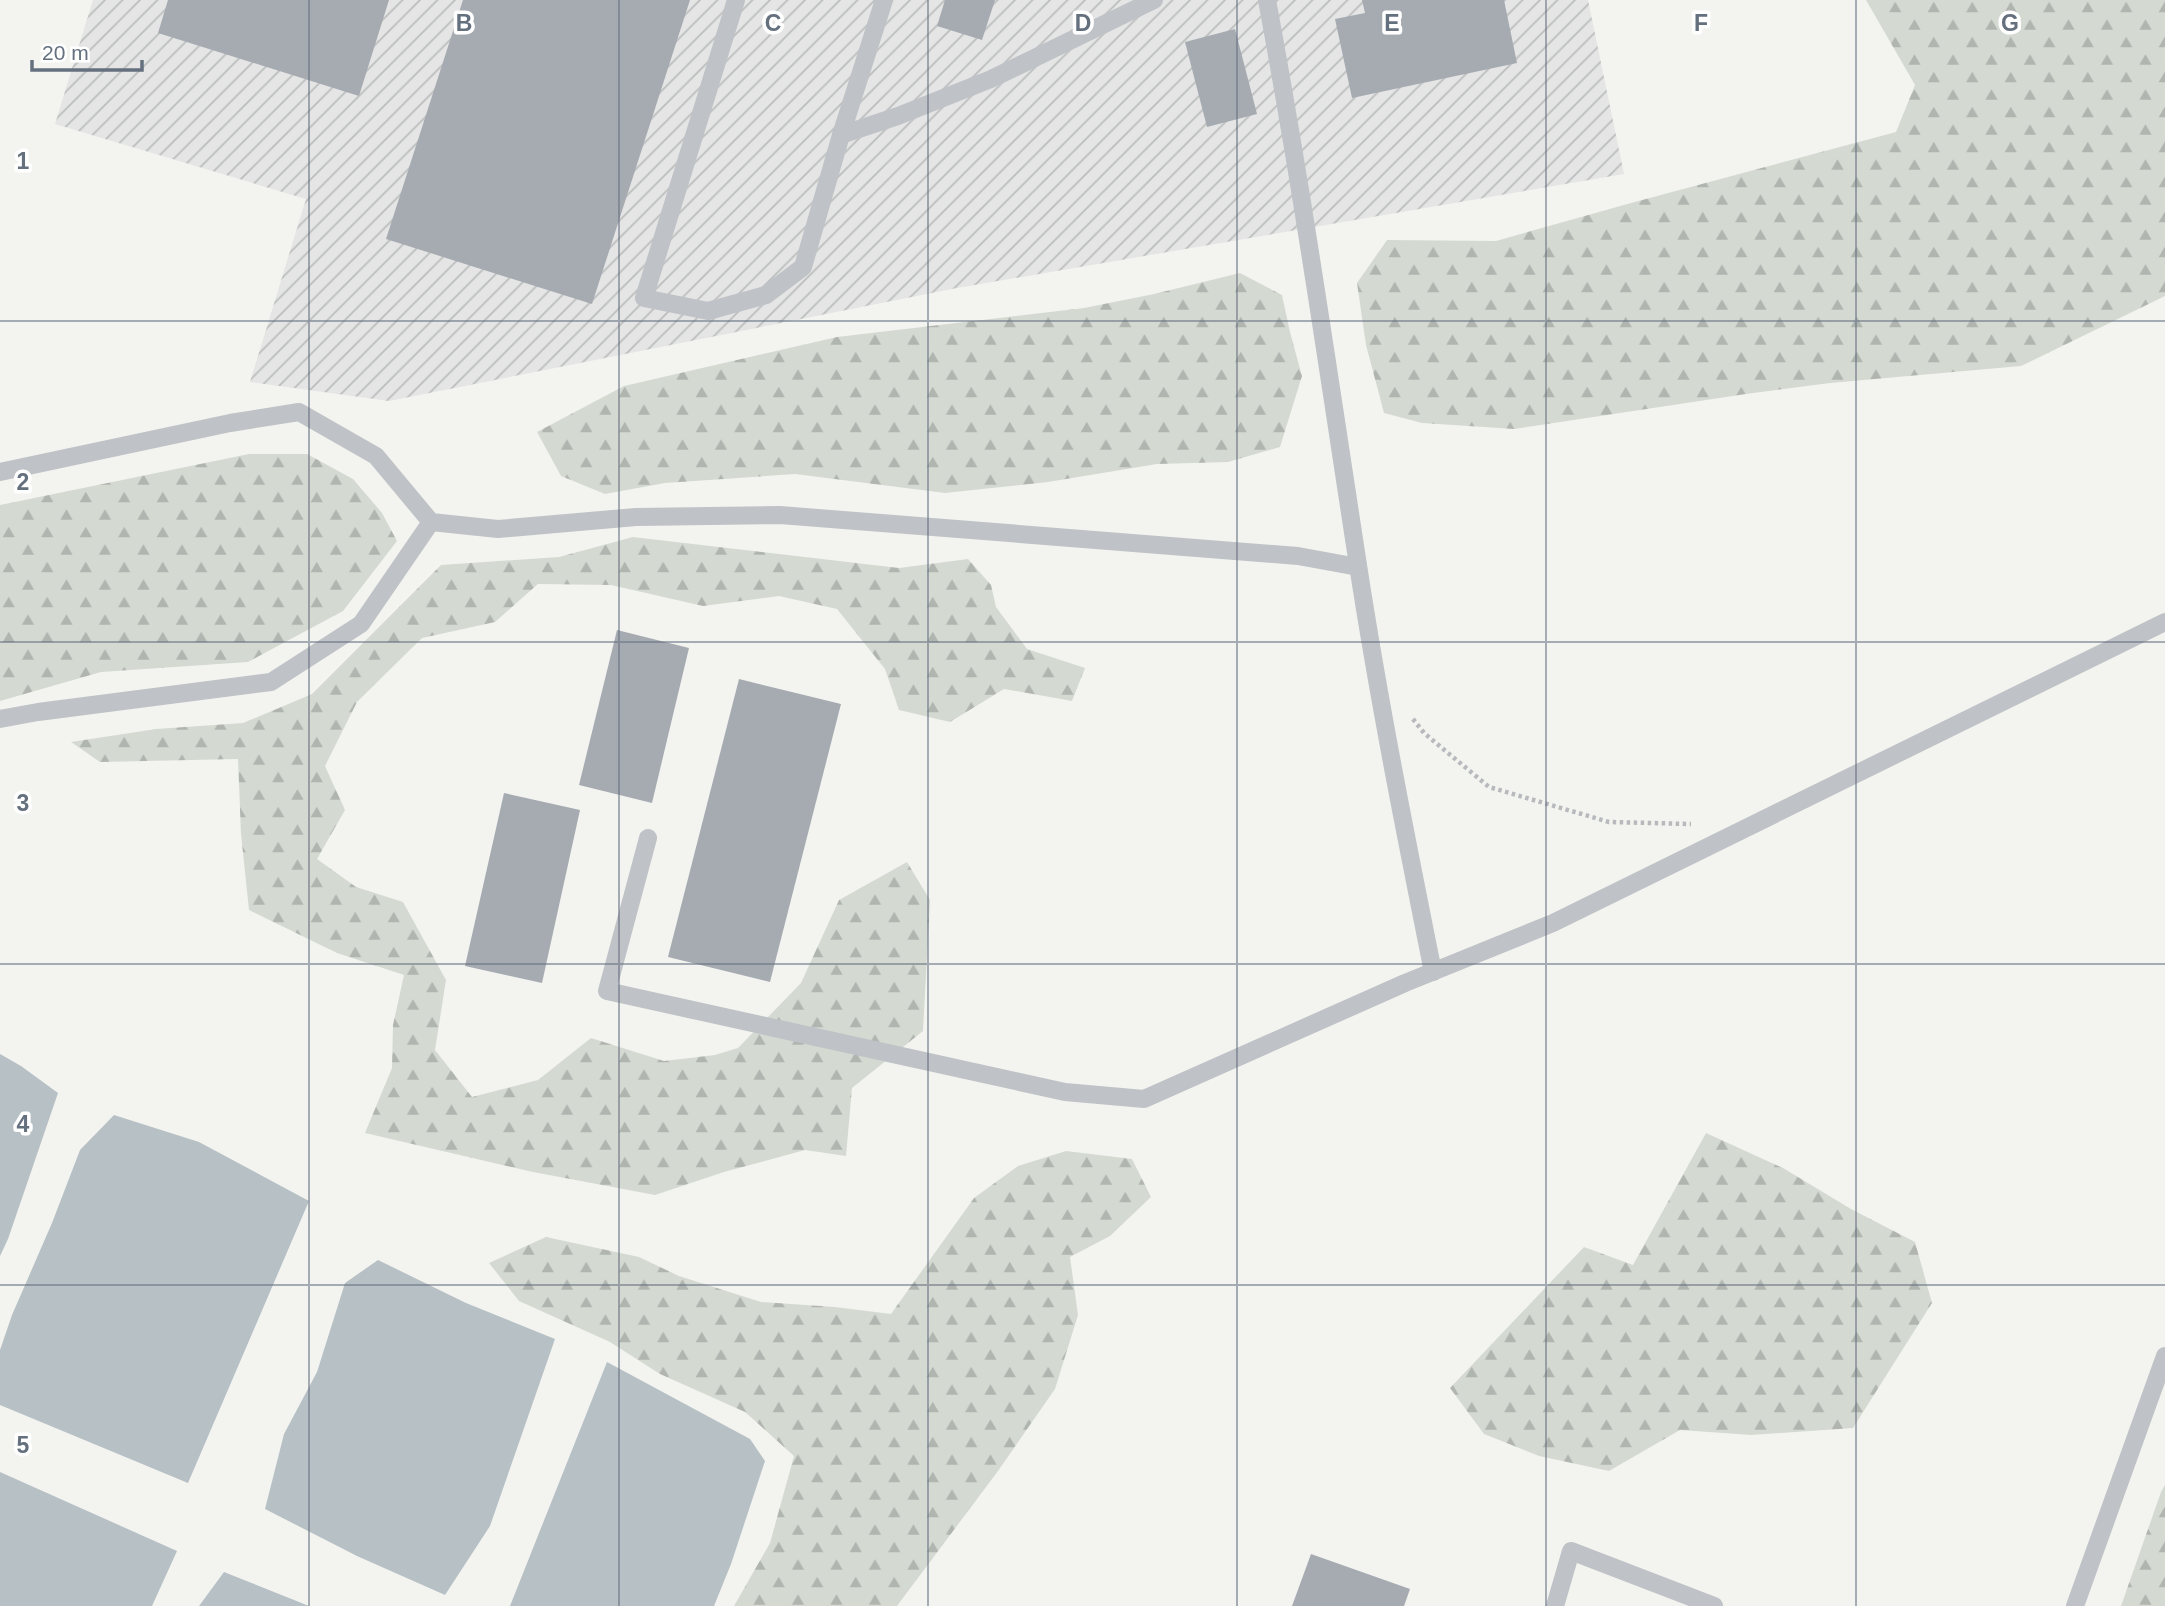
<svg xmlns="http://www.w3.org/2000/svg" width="2165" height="1606" font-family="Arial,sans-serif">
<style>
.industrial{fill:url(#industrial-furrows)}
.forest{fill:url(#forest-firs)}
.water{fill:#b7c0c5}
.building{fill:#a6abb2}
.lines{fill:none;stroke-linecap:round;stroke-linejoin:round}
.path{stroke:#b7b9bc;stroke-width:4.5;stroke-dasharray:3.5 3.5;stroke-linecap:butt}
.lane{stroke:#bfc2c6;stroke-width:18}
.grid{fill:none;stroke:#65707f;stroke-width:2;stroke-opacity:0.55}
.grid-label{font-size:23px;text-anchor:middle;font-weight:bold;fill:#65707f;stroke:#fff;stroke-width:7;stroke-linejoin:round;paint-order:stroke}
</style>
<defs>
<pattern id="industrial-furrows" width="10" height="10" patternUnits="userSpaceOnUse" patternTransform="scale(1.75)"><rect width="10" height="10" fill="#e4e5e4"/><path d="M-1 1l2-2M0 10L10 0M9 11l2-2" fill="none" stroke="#bcbebe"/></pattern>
<pattern id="forest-firs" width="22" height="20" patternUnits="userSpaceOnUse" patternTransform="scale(1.75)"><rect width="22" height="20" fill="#d4dad2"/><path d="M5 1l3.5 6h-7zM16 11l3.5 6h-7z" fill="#b0b5b0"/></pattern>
</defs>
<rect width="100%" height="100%" fill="#f3f4f0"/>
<polygon class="industrial" points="93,0 1588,0 1624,174 957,288 389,401 250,382 306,199 55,124"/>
<g class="forest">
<polygon points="1866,0 2165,0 2165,296 2021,366 1830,383 1746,394 1514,429 1422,423 1384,413 1366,345 1357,283 1387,240 1496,241 1631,203 1896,132 1915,85"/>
<polygon points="1240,273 1282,295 1290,332 1302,376 1280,447 1228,462 1157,464 1048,482 945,493 795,474 665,483 605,494 561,476 537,432 624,386 837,337 1084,308 1154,294"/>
<polygon points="249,454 307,454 353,479 382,513 397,541 343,611 248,662 101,672 0,701 0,505"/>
<polygon points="633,537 899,568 968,559 991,585 996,607 1027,649 1085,668 1072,701 1004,689 950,722 899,710 885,669 837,609 779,596 703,606 611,585 538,584 495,622 422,638 357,702 325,766 345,810 317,859 356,887 403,902 446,980 435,1050 472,1097 538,1080 591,1038 664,1061 715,1055 738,1048 801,983 839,900 907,862 930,900 923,1031 852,1088 846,1156 805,1150 724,1172 655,1195 533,1172 365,1133 392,1068 393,1025 404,975 337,953 249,910 241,834 238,759 100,762 71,742 156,729 243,723 312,694 441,565 559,557"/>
<polygon points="1706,1133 1783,1168 1851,1209 1915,1242 1932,1303 1853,1428 1751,1435 1680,1430 1609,1471 1539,1456 1484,1434 1450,1388 1584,1247 1633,1265"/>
<polygon points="1066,1151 1132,1159 1151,1197 1110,1236 1070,1257 1078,1315 1055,1389 998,1471 897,1606 734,1606 770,1543 794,1456 745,1412 660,1374 610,1342 519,1301 489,1263 546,1237 639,1257 679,1276 761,1302 835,1307 891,1314 974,1198 1018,1166"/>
<polygon points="2165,1485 2165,1606 2121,1606 2161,1492"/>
</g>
<g class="water">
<polygon points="0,1054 21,1066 58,1093 8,1239 0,1256"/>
<polygon points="114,1115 199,1142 309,1201 188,1483 0,1405 0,1350 12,1315 52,1223 80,1150"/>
<polygon points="378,1260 466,1303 555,1339 490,1526 445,1595 357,1556 265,1509 284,1434 317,1372 345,1283"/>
<polygon points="607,1362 750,1439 765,1461 731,1564 714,1606 510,1606"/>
<polygon points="0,1472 177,1551 152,1606 0,1606"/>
<polygon points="224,1572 309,1606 199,1606"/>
</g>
<g class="building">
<polygon points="168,0 389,0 359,96 158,33"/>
<polygon points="463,0 690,0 592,304 386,239"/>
<polygon points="945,0 995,0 982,40 937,26"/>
<polygon points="1362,0 1504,0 1517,63 1352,98 1335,19 1365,13"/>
<polygon points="1235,29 1257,114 1207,127 1185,42"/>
<polygon points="617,630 689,648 652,803 579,785"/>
<polygon points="739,679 841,704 770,982 668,957"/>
<polygon points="504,793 580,810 542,983 465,966"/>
<polygon points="1311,1554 1410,1589 1404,1606 1292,1606"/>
</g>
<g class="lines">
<polyline class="path" points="1413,719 1424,733 1489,787 1609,822 1691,824"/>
<g class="lane">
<polyline points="736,0 644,298 708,311 766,295 803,267 841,135 884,0"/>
<path d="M1267 0C1302 188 1329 377 1358 565 1379 702 1406 837 1433 972"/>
<polyline points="841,135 898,116 991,79 1154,0"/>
<polyline points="0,472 230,423 299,412 376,456 431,522 498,529 636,517 780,515 1298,556 1358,567"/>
<polyline points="0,719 38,712 271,682 361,624 431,522"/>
<polyline points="648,838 607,991 1065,1092 1144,1099 1405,983 1553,923 2165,622"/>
<polyline points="1555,1606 1571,1551 1714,1606"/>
<polyline points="2075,1606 2165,1356"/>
</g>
</g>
<path class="grid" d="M309 0V1606M619 0V1606M928 0V1606M1237 0V1606M1546 0V1606M1856 0V1606M0 321H2165M0 642H2165M0 964H2165M0 1285H2165"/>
<g class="grid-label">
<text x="464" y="31">B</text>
<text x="773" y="31">C</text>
<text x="1083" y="31">D</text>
<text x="1392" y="31">E</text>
<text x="1701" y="31">F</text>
<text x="2010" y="31">G</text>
<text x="23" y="169">1</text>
<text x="23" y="490">2</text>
<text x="23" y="811">3</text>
<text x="23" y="1132">4</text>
<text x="23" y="1453">5</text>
</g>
<path d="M32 60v10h110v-10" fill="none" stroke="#65707f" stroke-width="3.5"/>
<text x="42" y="60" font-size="21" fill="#65707f" stroke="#ffffff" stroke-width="5" paint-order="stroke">20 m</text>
</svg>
